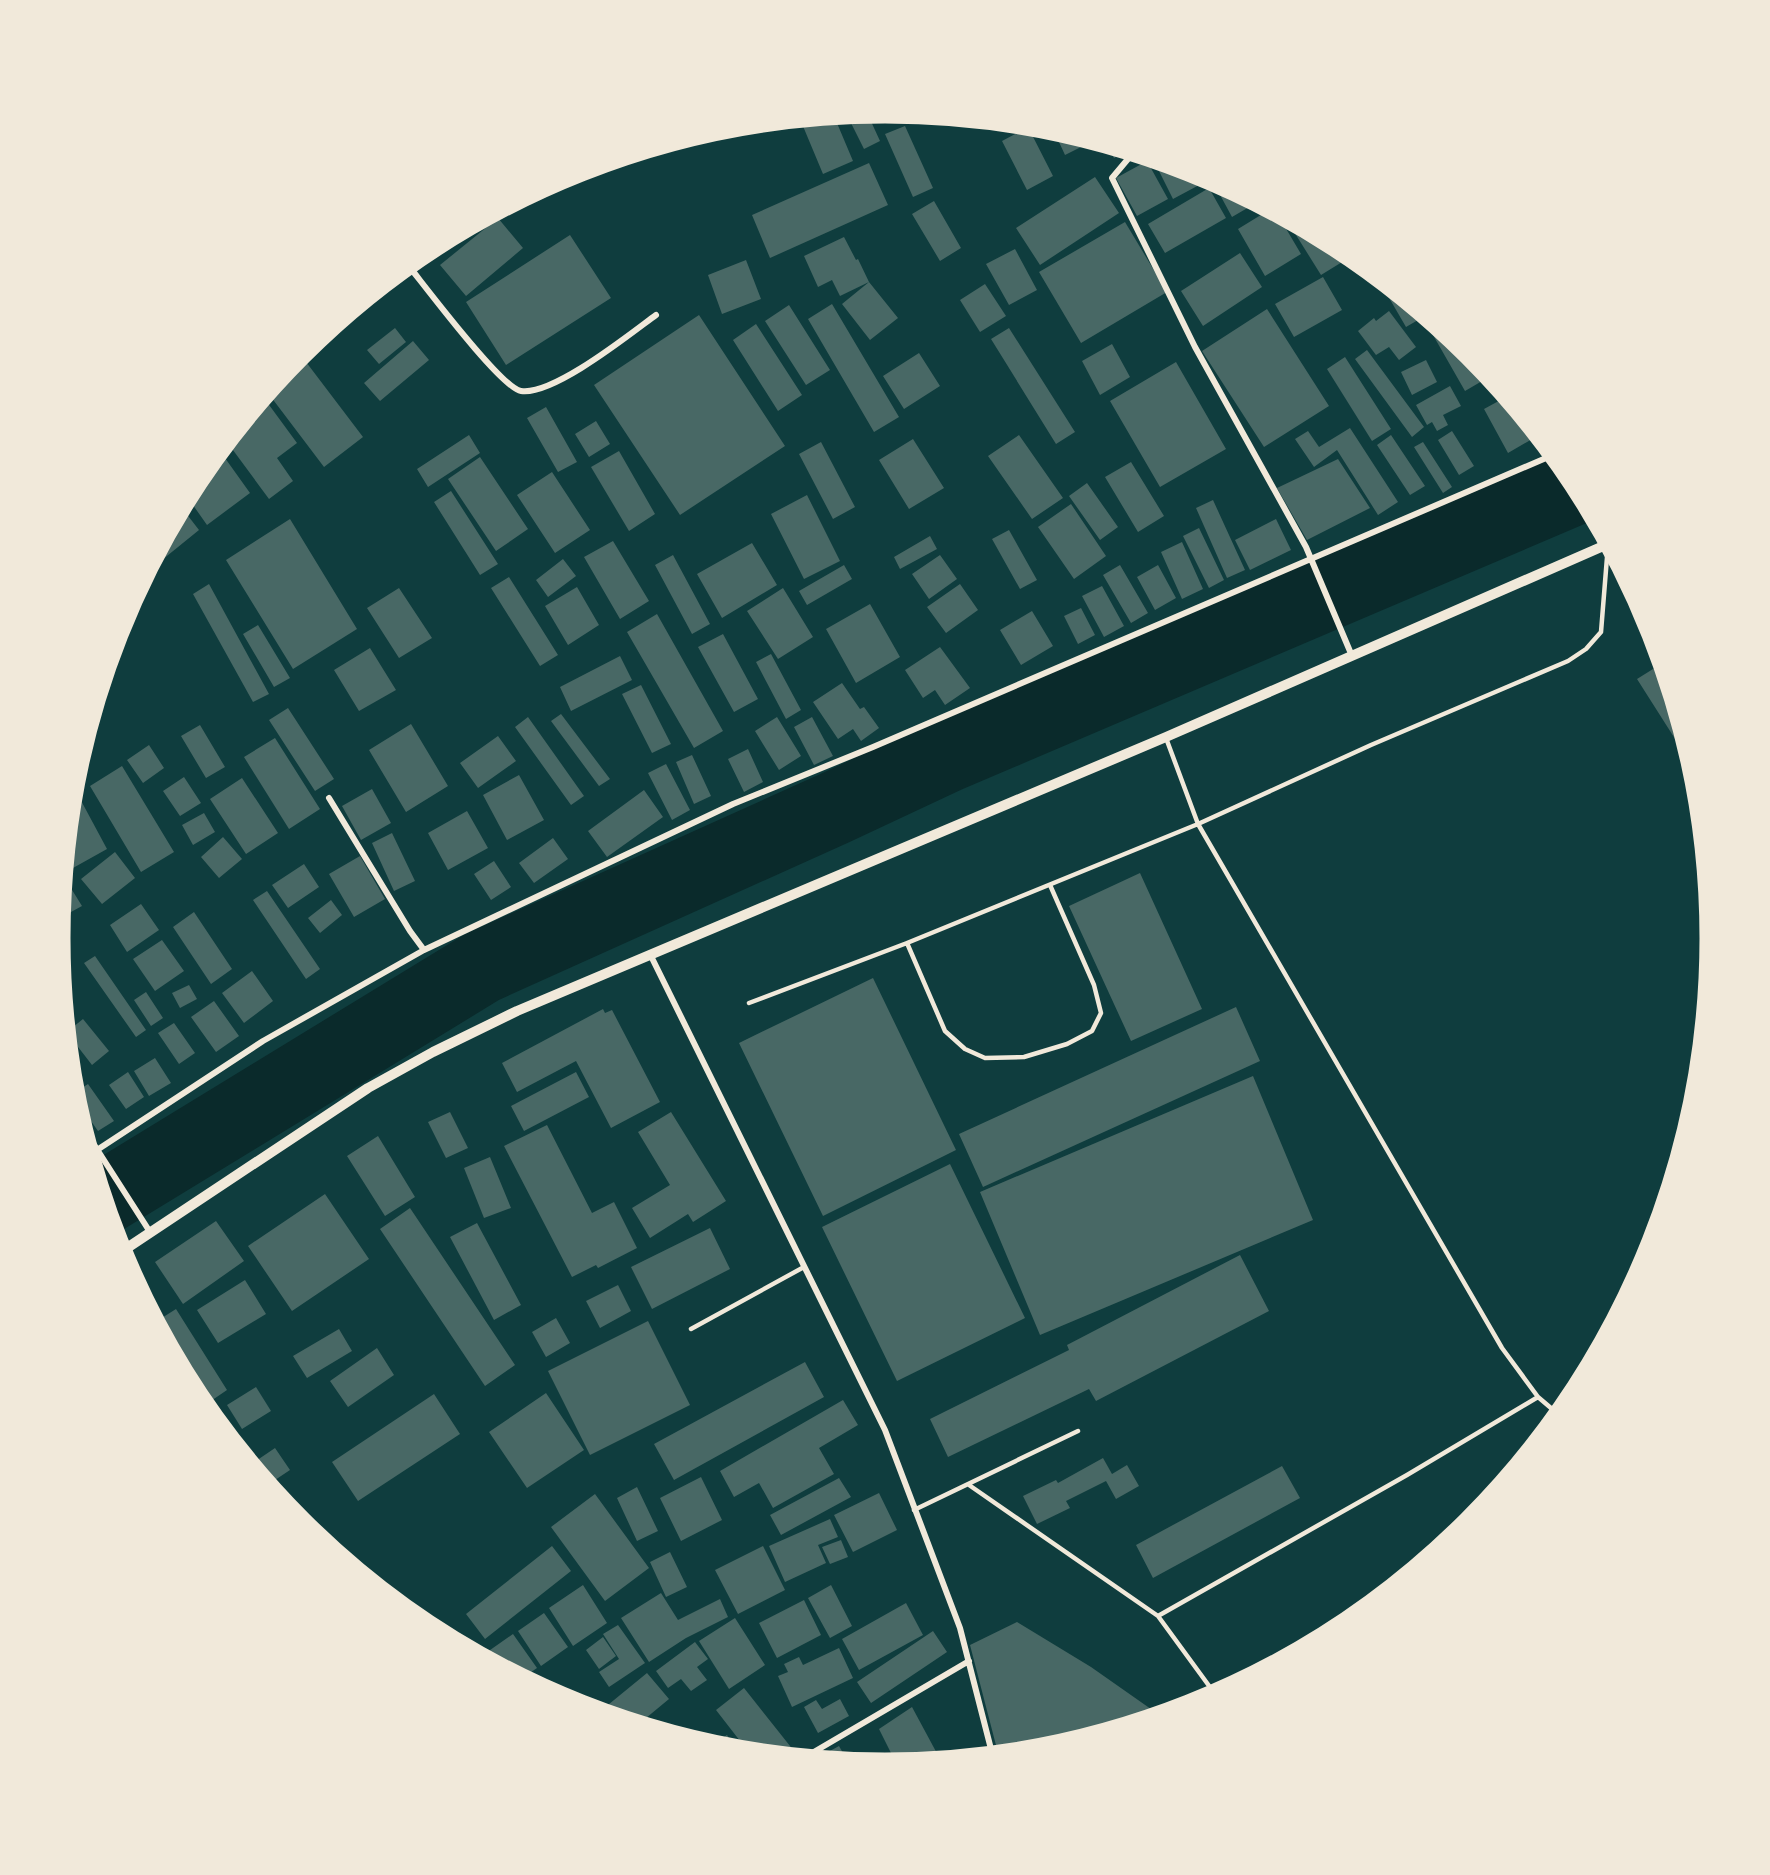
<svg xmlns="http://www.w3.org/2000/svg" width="1770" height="1875" font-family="Quicksand,sans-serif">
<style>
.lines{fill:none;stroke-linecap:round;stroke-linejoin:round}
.river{stroke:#0a2a2b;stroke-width:74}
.building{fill:#486865}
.service{stroke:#f1e9da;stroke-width:4.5}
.minor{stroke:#f1e9da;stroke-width:6}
.tertiary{stroke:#f1e9da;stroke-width:10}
.rim{fill:none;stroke:#f1e9da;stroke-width:3}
</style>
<rect width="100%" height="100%" fill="#0f3d3e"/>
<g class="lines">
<!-- river -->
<path class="river" d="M104 1198 482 967 835 808 946 756 1577 487"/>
</g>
<!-- building -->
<path class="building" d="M880 112 869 117 880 141 864 149 847 115Z
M834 116 853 161 823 174 800 119Z
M905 126 933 188 913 197 885 134Z
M1028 127 1053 176 1027 190 1002 141Z
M1053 129 1093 141 1065 155Z
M1107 145 1126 151H1127L1114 158Z
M1153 159 1194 172 1201 184 1173 199Z
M1147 161 1168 199 1137 216 1116 178Z
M869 163 888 205 770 258 752 215Z
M1095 177 1119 213 1040 265 1016 228Z
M1212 180 1228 188 1256 203 1232 217Z
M1209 188 1226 218 1165 253 1148 224Z
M934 201 961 248 940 261 912 214Z
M1269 210 1278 215 1301 254 1265 276 1238 229Z
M498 218 523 248 466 296 440 265Z
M1125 222 1167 292 1081 343 1039 272Z
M1295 224 1340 248 1347 259 1321 275 1291 227Z
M570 235 611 298 506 365 466 302Z
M844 237 856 260 858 259 869 282 840 296 832 280 818 287 804 256Z
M435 245 416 264 413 261 426 250Z
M1015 249 1037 290 1009 305 986 264Z
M1240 253 1262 287 1203 326 1181 291Z
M1354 259 1377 277 1368 282Z
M746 260 761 299 722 314 708 275Z
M1323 277 1342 310 1294 337 1275 304Z
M869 282 898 318 870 340 842 304Z
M985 284 1006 316 980 332 960 300Z
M380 288 381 290 311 349 309 347Z
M1394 292 1424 316H1425L1406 327 1388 296Z
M832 304 899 417 874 432 808 319Z
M789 305 830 370 806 385 765 321Z
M1267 309 1329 406 1264 447 1202 351Z
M1389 311 1416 347 1399 360 1389 347 1376 355 1358 331 1374 318 1376 321Z
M699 315 785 446 680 515 594 385Z
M756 324 802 395 778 411 733 340Z
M1434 324 1470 353 1489 377 1465 391 1429 328Z
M395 328 406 342 379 364 367 350Z
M1009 328 1075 432 1056 444 991 339Z
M413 341 429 360 380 401 364 383Z
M1112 344 1130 377 1100 395 1082 361Z
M1367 350 1424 427 1412 437 1355 359Z
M919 353 940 386 904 409 883 376Z
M300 354 363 437 324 467 268 393Z
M1345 357 1391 429 1372 441 1327 369Z
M1426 360 1437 382 1412 395 1401 372Z
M1176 362 1226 449 1160 487 1110 401Z
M1450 386 1461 406 1443 415 1448 425 1437 431 1432 422 1427 425 1416 405Z
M1506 397 1525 421 1534 438 1508 453 1484 409Z
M264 398 297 443 277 458 293 481 269 499 227 442Z
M546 407 577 462 558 472 527 418Z
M596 421 610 444 589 457 575 434Z
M1350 428 1398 502 1378 515 1337 450 1314 467 1295 439 1308 431 1319 447Z
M1452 431 1474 466 1459 475 1438 440Z
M469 435 480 453 428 487 417 469Z
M1019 435 1063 498 1032 519 988 456Z
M1391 435 1425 486 1410 495 1377 445Z
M913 439 944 488 909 509 879 460Z
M821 442 855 507 833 519 799 454Z
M1423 442 1452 487 1443 493 1414 447Z
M220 451 250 493 207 525 188 498 198 478Z
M619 451 655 514 629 531 591 467Z
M480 457 528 529 496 551 448 479Z
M1338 459 1370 508 1307 540 1277 488Z
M1131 462 1164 516 1138 532 1105 477Z
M552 472 590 530 555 553 517 495Z
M1087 483 1118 527 1100 540 1069 496Z
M451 491 498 564 480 575 434 502Z
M807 495 840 561 804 579 771 514Z
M1213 500 1245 570 1227 578 1196 508Z
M1071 504 1106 556 1074 579 1038 527Z
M182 508 199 530 162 560 157 554Z
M290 519 357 629 293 669 226 560Z
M1276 519 1291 550 1250 570 1235 540Z
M1199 528 1224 580 1209 588 1183 536Z
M1009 530 1037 580 1020 589 992 539Z
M930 536 937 549 900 569 894 557Z
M613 541 649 601 620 619 584 557Z
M1182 542 1203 589 1182 599 1161 552Z
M752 543 777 585 722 618 697 574Z
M673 555 710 624 692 634 655 565Z
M940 555 957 579 929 599 912 574Z
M563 559 576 576 548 597 536 580Z
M844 565 852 579 807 605 799 591Z
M1120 565 1148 613 1131 623 1103 575Z
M1158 565 1176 598 1155 610 1137 577Z
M509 577 558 655 540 666 491 588Z
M209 584 269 694 253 702 193 594Z
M960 584 978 610 946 633 927 607Z
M1102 586 1124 626 1104 637 1082 596Z
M577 587 599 625 568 645 545 606Z
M399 588 432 638 399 658 367 608Z
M783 588 813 637 778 659 747 611Z
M870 604 900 657 856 683 826 629Z
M1081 608 1095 635 1078 644 1064 616Z
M1032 611 1053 646 1021 665 1000 630Z
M657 614 723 731 694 748 627 632Z
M258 625 290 678 274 687 243 634Z
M723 634 758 699 734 712 698 647Z
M940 647 970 688 945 705 935 690 923 698 905 670Z
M370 648 396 690 359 711 334 670Z
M771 654 801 710 786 719 756 662Z
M620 656 632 680 571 711 560 687Z
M1661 664 1692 763 1691 764 1637 679Z
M842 683 860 709 864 707 879 728 861 741 853 729 838 739 813 702Z
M641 685 671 744 652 753 622 694Z
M288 708 334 779 315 791 269 720Z
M561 714 610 779 599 786 551 721Z
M528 717 584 796 571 805 515 727Z
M777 717 801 756 779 770 755 731Z
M812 717 833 756 814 765 794 727Z
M411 724 448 786 406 812 369 750Z
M200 725 225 767 206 778 181 736Z
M498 736 516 761 478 788 460 763Z
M275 738 320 809 289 829 244 757Z
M149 745 164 768 143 783 127 760Z
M748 749 763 782 744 792 728 759Z
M692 755 711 796 694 804 676 762Z
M666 764 690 810 672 820 648 773Z
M122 766 174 852 141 872 90 786Z
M519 775 544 820 507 840 483 795Z
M184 777 201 803 180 816 163 791Z
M242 778 278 833 246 854 210 799Z
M372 789 391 823 361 840 342 806Z
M644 790 663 817 607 857 588 831Z
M78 795 107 849 73 868 67 856 72 798Z
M467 811 488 848 448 870 428 833Z
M204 813 215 832 193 845 182 825Z
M392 833 415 881 394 891 372 843Z
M223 837 242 859 219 878 201 857Z
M553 838 568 859 534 883 519 863Z
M115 852 135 878 102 904 81 879Z
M360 856 385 899 354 917 329 874Z
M494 861 511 887 491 900 474 874Z
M304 864 319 887 288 908 272 885Z
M1140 873 1202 1009 1131 1041 1069 906Z
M64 877 82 906 60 918 63 891Z
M267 891 320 969 306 979 253 900Z
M331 900 342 915 320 933 308 918Z
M141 904 159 930 127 952 110 925Z
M194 912 232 969 211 984 173 927Z
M162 940 184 971 155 991 133 959Z
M95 956 146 1030 136 1037 84 963Z
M252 971 273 1001 244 1023 222 993Z
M873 978 956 1150 823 1216 739 1043Z
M189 985 197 999 180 1008 172 993Z
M63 987 72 1004 65 1007Z
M146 992 163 1018 151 1026 134 1000Z
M214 1001 239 1036 216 1052 191 1017Z
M1236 1007 1260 1061 983 1187 959 1134Z
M603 1009 605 1013 612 1010 660 1102 611 1128 576 1061 517 1092 502 1063Z
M83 1019 109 1051 92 1065 68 1034V1031Z
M174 1023 195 1053 179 1064 158 1033Z
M155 1058 171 1083 149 1096 134 1071Z
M128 1072 144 1097 126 1109 109 1085Z
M576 1072 589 1097 524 1131 511 1106Z
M1253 1076 1313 1220 1040 1335 980 1192Z
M88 1084 114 1121 98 1131 74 1097V1093Z
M450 1112 468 1148 446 1158 428 1122Z
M671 1112 726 1201 693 1222 688 1214 650 1238 632 1208 670 1185 638 1132Z
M547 1125 592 1213 614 1202 637 1248 598 1268 596 1265 572 1277 504 1146Z
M378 1136 415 1197 385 1216 347 1156Z
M490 1157 511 1208 484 1218 464 1168Z
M950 1164 1025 1318 897 1381 822 1227Z
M325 1194 369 1259 292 1311 248 1246Z
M410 1208 515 1365 485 1386 380 1229Z
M216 1221 244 1261 183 1304 155 1262Z
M477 1223 521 1305 494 1320 450 1237Z
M710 1228 730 1269 652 1309 631 1267Z
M1240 1255 1269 1311 1096 1401 1089 1389 948 1457 930 1419 1069 1350 1067 1345Z
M245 1280 266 1314 218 1343 197 1310Z
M618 1285 631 1311 600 1328 586 1301Z
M176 1309 227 1390 205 1405 198 1396 157 1321Z
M1615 1317 1606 1333 1601 1326Z
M556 1318 570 1343 546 1357 532 1332Z
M648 1321 690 1405 590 1455 548 1371Z
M339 1329 352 1351 307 1378 293 1356Z
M377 1348 394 1375 348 1407 330 1381Z
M805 1362 824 1397 674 1480 654 1444Z
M256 1387 271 1411 242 1429 227 1405Z
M546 1393 584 1450 527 1488 489 1432Z
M434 1394 460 1434 358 1501 332 1462Z
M843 1400 858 1425 819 1448 834 1474 773 1508 759 1483 734 1497 720 1471Z
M275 1448 290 1470 269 1484 253 1463Z
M1103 1458 1112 1474 1127 1465 1139 1486 1116 1499 1106 1481 1066 1501 1070 1508 1037 1524 1023 1496 1056 1480 1058 1483Z
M1282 1466 1300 1498 1153 1578 1136 1545Z
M701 1477 722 1520 681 1541 660 1498Z
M839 1478 851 1497 781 1535 770 1515Z
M637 1487 658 1531 637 1541 617 1498Z
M879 1493 897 1530 853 1552 834 1515Z
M595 1494 649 1568 605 1601 551 1527Z
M830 1519 838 1537 818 1545 826 1563 785 1582 769 1546Z
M841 1540 848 1557 830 1564 822 1547Z
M552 1546 571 1571 485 1639 466 1614Z
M763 1546 785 1590 738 1614 715 1570Z
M670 1552 687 1587 666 1597 650 1562Z
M583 1585 607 1623 573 1646 549 1608Z
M831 1585 852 1626 830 1638 808 1598Z
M661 1593 678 1620 720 1599 728 1617 686 1638 649 1662 621 1618Z
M804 1600 821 1635 777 1658 759 1623Z
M906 1603 923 1635 859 1670 842 1639Z
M544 1613 568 1647 541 1666 518 1631Z
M735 1618 765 1665 729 1689 699 1641Z
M1017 1622 1091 1667 1158 1714 1046 1748 998 1753 970 1645Z
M618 1625 645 1663 609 1687 599 1672 619 1659 603 1634Z
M933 1631 947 1652 871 1703 857 1682Z
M513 1634 537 1668 524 1677 483 1655Z
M603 1637 616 1656 599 1669 586 1650Z
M695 1642 708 1659 697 1667 707 1680 691 1691 681 1679 668 1688 656 1671Z
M839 1648 853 1678 792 1707 778 1676 788 1672 784 1664 799 1657 803 1665Z
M647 1673 669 1699 640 1723 606 1712 603 1709Z
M744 1688 794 1751 790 1755 747 1750 716 1710Z
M840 1699 849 1716 818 1733 804 1707 816 1700 822 1709Z
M912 1707 940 1759 896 1763 879 1729Z
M694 1730 700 1741 683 1736Z
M727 1735 736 1749 712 1745Z
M839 1746 847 1760 819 1757Z"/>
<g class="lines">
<!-- service -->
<path class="service" d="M907 943 945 1031 965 1049 985 1058 1024 1057 1067 1044 1092 1031 1101 1013 1094 985 1050 885
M749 1003 907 943 1198 824 1371 745 1568 661 1586 649 1601 632 1608 545
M691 1329 804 1267
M1538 1397 1558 1414
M969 1485 1158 1616 1215 1694
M914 1510 1078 1431
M1158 1616 1407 1475 1538 1397 1502 1348 1198 824 1166 738"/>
<!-- minor -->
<path class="minor" d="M1133 153 1112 178 1195 347 1306 547 1352 656
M408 265C425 286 501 388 521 391 553 396 630 334 656 315
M329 798 410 931 424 950
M650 954 885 1430 960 1628 992 1753
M84 1129 150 1232
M97 1150 263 1041 424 950 733 804 873 747 1553 455
M807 1756 969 1661"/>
<!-- tertiary -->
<path class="tertiary" d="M121 1252 368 1088 433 1052 517 1011 1166 737 1608 544"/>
</g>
<!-- crop -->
<path d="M0 0H1770V1875H0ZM69 938a816 816 0 1 1 1632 0a816 816 0 1 1-1632 0Z" fill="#f1e9da" fill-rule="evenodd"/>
<path class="rim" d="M69 938a816 816 0 1 1 1632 0a816 816 0 1 1-1632 0Z"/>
</svg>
